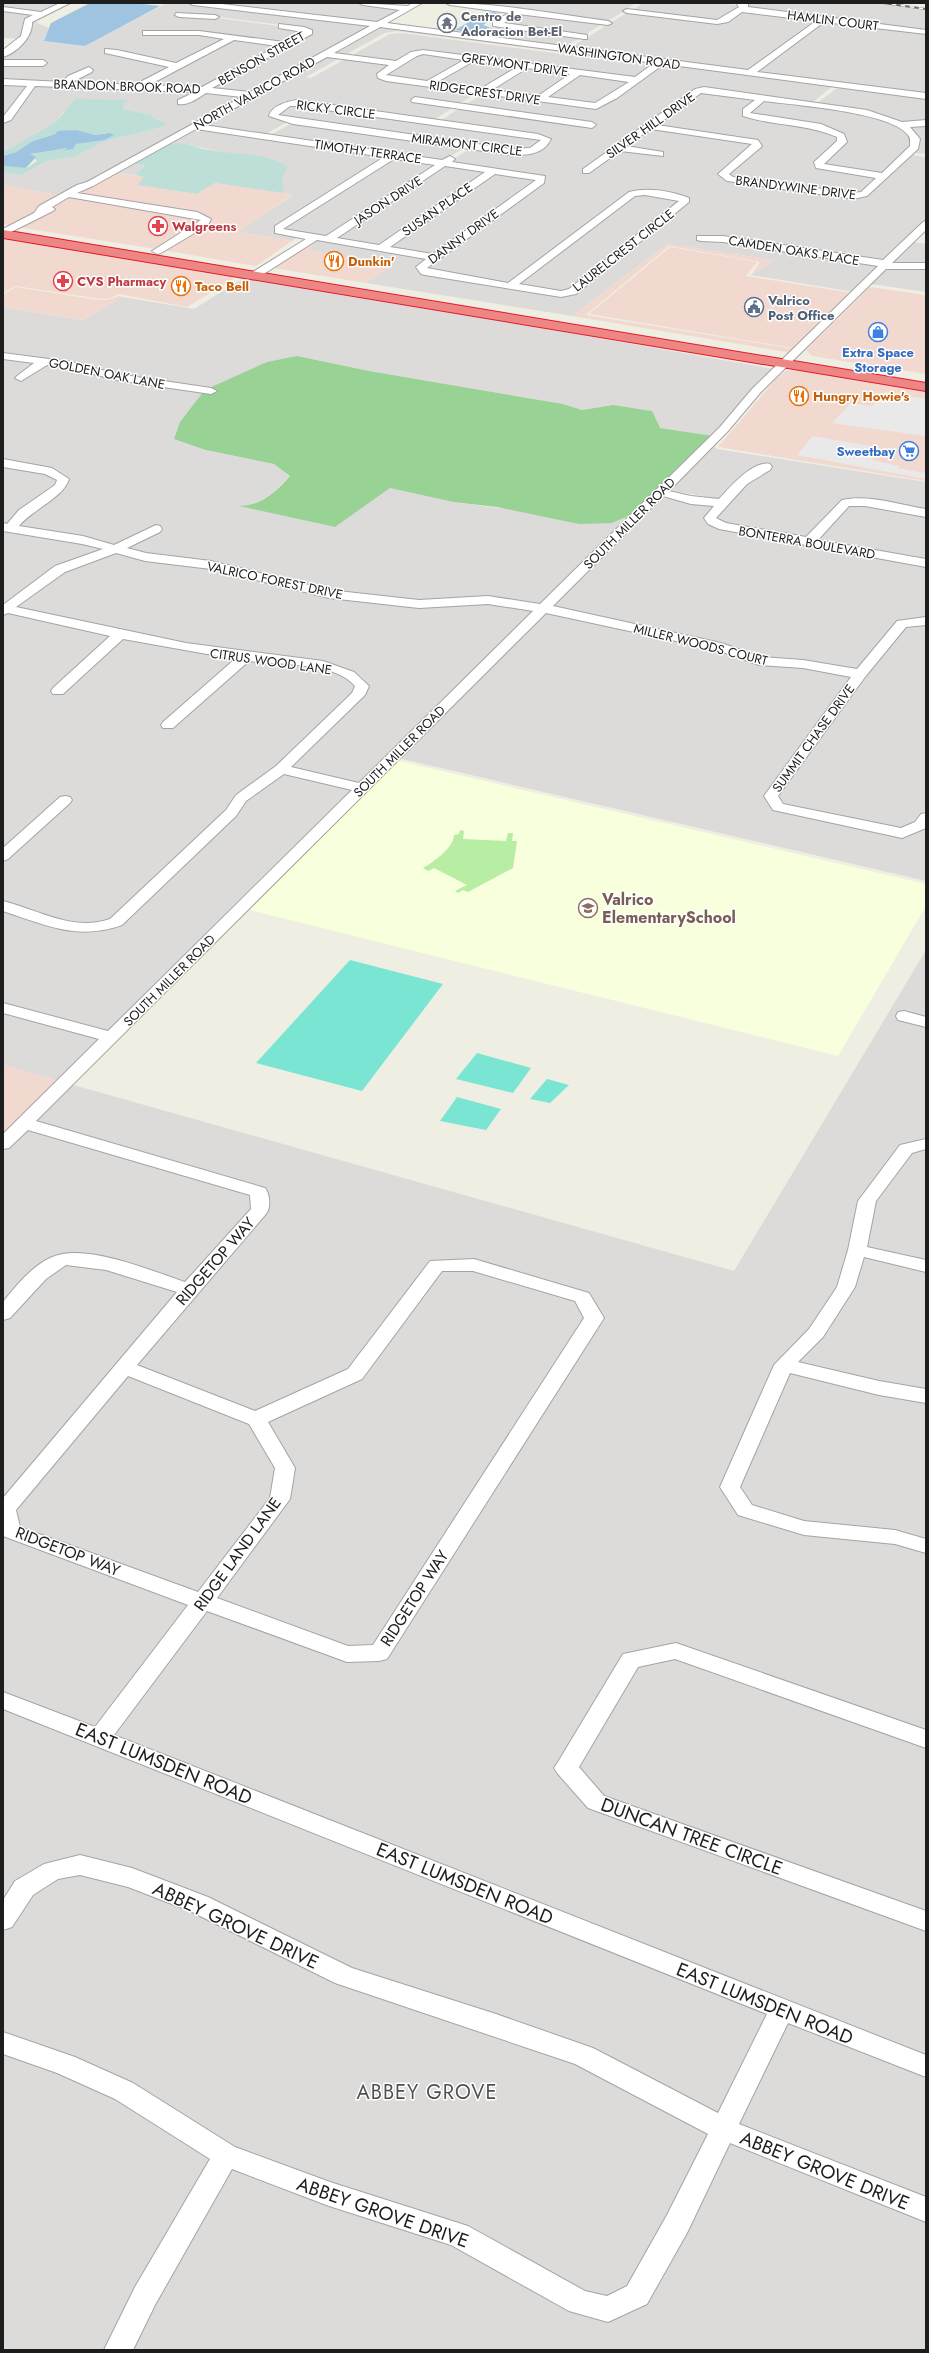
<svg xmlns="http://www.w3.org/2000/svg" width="929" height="2353" font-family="Jost,sans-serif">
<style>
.residential{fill:#dcdbda}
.commercial{fill:#f2d9d0}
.education{fill:#f7ffdc}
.grass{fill:#b8eea4}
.forest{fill:#98d294}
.wetland{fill:#bedfd7}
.pitch{fill:#7ae5d3}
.parking{fill:#e9e9e9}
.water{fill:#9fc4e1}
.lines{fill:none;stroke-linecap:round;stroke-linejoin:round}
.minor-casing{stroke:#a4a4a4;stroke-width:2}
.highway-casing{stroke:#e71630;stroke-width:2}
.minor{fill:#fff;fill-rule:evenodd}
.highway{fill:#ed8783;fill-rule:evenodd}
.rail-casing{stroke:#6b6b6b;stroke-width:2}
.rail{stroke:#fff;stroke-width:1.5;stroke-dasharray:4.5;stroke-linecap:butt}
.labels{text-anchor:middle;stroke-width:3;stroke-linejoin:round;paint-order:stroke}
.far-worship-label{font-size:13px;font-weight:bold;fill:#5b616d;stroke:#fff;text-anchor:start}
.far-street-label{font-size:13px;fill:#1d1d1d;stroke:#fff}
.far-health-label{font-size:13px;font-weight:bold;fill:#be3a42;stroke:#fff;text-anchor:start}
.far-food-label{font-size:13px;font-weight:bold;fill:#c56008;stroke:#fff;text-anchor:start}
.far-service-label{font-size:13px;font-weight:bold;fill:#4e5e75;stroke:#fff;text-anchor:start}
.far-shop-label{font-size:13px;font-weight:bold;fill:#366cbe;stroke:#fff}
.education-label{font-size:16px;font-weight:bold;fill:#785e54;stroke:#fff;text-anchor:start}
.street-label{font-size:16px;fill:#1d1d1d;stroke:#fff}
.near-street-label{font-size:19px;fill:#1d1d1d;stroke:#fff}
.near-neighbourhood-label{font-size:20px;letter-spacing:1px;fill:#505050;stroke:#fff}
</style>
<rect width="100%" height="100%" fill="#efeee2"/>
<!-- residential -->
<path class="residential" d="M3 3H62L41 13 3 8Z
M68 3H72L33 21 49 28 44 41 85 46 167 3H185L373 26 249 93 210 89 312 32 306 28 203 15H176L201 16 302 29 306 32 285 44 200 33H143L197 34 228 39 176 65 108 50 105 51 126 55 149 63 173 67 141 86 3 81V64L46 63 3 62V57L26 39 32 28 31 21Z
M201 3H355L404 9 378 24Z
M473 3H636L607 22 470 4Z
M643 3H720L742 6 716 21 631 11Z
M740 3H889L926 9V31L744 9V4Z
M3 10 37 14 20 39 3 38Z
M742 10 819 20 748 72 570 48 628 12 717 22Z
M518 12 604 23 583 36 500 24Z
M824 20 926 33V95L754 72Z
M497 26 502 28 580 38 564 47 483 37Z
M378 27 479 40 658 62 655 64 397 31 385 33 345 55 330 53Z
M402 33 653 66 634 79 431 51 396 62 350 56 390 34Z
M233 39 282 46 203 88 148 86V84Z
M419 53 469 58 427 83 384 76Z
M327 55 342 57 306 77 311 78 347 58 393 64 378 74 478 92 432 121 286 104 270 114 274 119 289 121 264 135 199 125Z
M474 59 522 65 481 90 433 83Z
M664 63 834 85 812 103 702 89 647 125 582 171 588 172 620 149 661 155 664 153 623 147 650 127 754 144 720 174 727 180 852 197 867 194 912 155 926 157V220L885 262 711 237 697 238 698 240 710 239 882 264 854 292 751 275 774 260 667 244 572 316 366 283 392 266 308 250 309 244 316 240 429 258 417 267 418 270 512 288 575 293 689 199 686 197 637 191 509 284 425 269 546 178 449 162 471 148 523 153 549 139 438 122 460 108 594 127 596 125 464 106 484 93 596 107Z
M527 66 575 73 537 98 487 91Z
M581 74 631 80 595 105 543 99Z
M3 83 29 84 3 118Z
M36 84 201 90 177 102 181 103 207 91 246 95 64 196 3 185V173L21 175 49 160 105 141 163 127 160 120 152 117V115L123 109V105L129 100 63 112 57 121 3 152V122Z
M840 86 926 97V122L903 124 817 103Z
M701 92 760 98 743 111V114L747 116 820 128 838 136 839 142 815 162 880 177 861 193 853 195 732 178 727 174 760 147 761 144 758 141 653 125Z
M766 99 865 113 898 126 912 139V146L882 174 823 165 845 142 844 135 823 126 749 113Z
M291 105 542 139 530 150 523 151 277 116Z
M294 122 465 147 443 161 270 135Z
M926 124V154L914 153 918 147 906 126Z
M195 127 389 155 275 228 274 233 298 237 292 241 237 232 293 195 284 193 281 183 282 176 227 153 179 143 134 163 145 166 135 175 115 172Z
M395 156 440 163 325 238 285 232 282 228Z
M446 164 490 170 379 247 332 239Z
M496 171 538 179 433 255 385 248Z
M639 193 683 200 569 291 561 292 515 285 634 195Z
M913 242 926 244V264L890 265Z
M926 267V292L871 284 887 268Z
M245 276 774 369 713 436 659 428 651 411 613 405 582 410 563 404 369 371 297 356 207 389 119 376 3 354V307L83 320 123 297 194 309 237 282 240 281Z
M3 357 39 362 16 379 23 380 47 363 203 392 180 422 206 450 274 464 290 476 270 495 252 506H242L335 527 390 488 452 502 612 523 631 515 540 605 488 597 419 601 331 592 214 563 166 559 122 548 162 529 157 526 115 546 16 527 27 514 65 487 68 479 62 474 51 470 3 461Z
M716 442 718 443 714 447 717 449 926 482V618L900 622 857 671 761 658 548 607 648 507 658 503 663 498 702 504 708 497 669 490Z
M3 465 45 473 59 480 57 486 8 525H3Z
M3 529 80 542 107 549 92 555 3 607Z
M115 551 209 567 384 603 487 602 535 610 359 784 288 768 367 685 363 678 353 672 246 655 13 608 64 570Z
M544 611 854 675 766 794 773 808 900 836 926 825V881L398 758Z
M7 612 113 636 52 692 60 694 121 638 237 659 161 727 169 729 246 661 301 665 333 672 345 675 357 686 353 694 112 920 82 926 3 902V861L72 798 63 796 3 851V615Z
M926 623V808L916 823 901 830 782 805 777 796 865 675 906 626Z
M282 773 353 789 107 1032 3 1003V910L76 932 94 933 107 930 121 923 246 799Z
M926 950V1018L900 1011 896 1017 926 1026V1139L861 1199 839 1285 810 1331 779 1359 723 1485 738 1513 893 1543 926 1552V1731L680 1645 630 1653 558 1765 589 1807 926 1930V2057L112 1733 206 1610 378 1659 600 1320 589 1295 475 1261H438L431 1264 350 1371 257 1413 134 1364 266 1191 33 1121 70 1084 734 1271Z
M3 1012 100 1039 58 1081 3 1065Z
M26 1128 252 1195 254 1209 187 1284 66 1254 3 1305V1151Z
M926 1148V1261L864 1247 873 1202 911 1153Z
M862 1256 926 1271V1391L881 1383 795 1362Z
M65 1264 93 1266 180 1292 3 1501V1322L45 1275Z
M441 1270H472L577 1300 586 1319 374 1646 350 1648 215 1599 287 1502 266 1421 358 1378Z
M788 1371 926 1401V1539L806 1522 750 1506 739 1487Z
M126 1374 250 1424 277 1469 273 1498 201 1594 18 1528 13 1509Z
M3 1534 6 1538 193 1605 98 1728 3 1692Z
M675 1657 926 1746V1913L601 1796 576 1767 637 1665Z
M3 1708 770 2014 719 2117 349 1968 84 1858 3 1906Z
M78 1873 128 1885 580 2064 711 2133 630 2287 607 2298 583 2292 334 2185 232 2146 3 2033V1934L31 1893 54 1878Z
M787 2021 926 2076V2200L736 2124Z
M3 2053 60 2073 117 2099 214 2159 107 2350H3Z
M728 2141 926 2221V2350H129L230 2167 453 2244 605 2319Z"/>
<!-- commercial -->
<path class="commercial" d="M115 172 144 177 138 185 197 194 215 183 293 194 238 232 292 241 256 266 162 250 210 219 199 214 75 194Z
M3 185 64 196 11 226 3 224Z
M70 197 203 219 156 249 17 227Z
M3 238 230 275 233 277V279L187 307 119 294 108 299 94 298 16 286 3 293Z
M309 244 314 245 309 250 392 266 366 283 273 268Z
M667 244 774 260 751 275 760 262 669 246 586 315 795 349 792 353 572 316Z
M670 247 757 262 746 276 852 293 793 348 589 314Z
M16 287 92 299 108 300 119 296 145 301 123 297 83 320 3 307V295Z
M870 287 926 295V374L812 356 806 350Z
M800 370 926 390V481L718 447 776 379 786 371Z
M3 1065 58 1081 3 1137Z"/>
<!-- education -->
<path class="education" d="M395 760 926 884V906L838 1056 249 910Z"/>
<!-- grass -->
<path class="grass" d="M460 830 464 831 463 839 506 841 508 833H513L512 841H517L513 868 468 892 463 890 458 893 455 891 467 885 434 868 428 871 423 868C434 862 454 847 454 835L459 834Z"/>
<!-- forest -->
<path class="forest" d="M297 356 369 371 563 404 582 410 613 405 652 411 660 428 713 436 631 515 612 523 579 524 497 507 453 502 390 488 335 527 239 506C261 506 276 492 290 476L274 464 206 450 174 439 180 422 203 392 213 393 217 390 207 389 267 362Z"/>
<!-- wetland -->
<path class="wetland" d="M75 99 129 100 123 105V109L153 115 152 117 166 123 163 127 105 141 73 157 49 160 21 175 3 173V166L27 168 37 161 30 154 68 148 64 151 73 149 76 144 110 137 106 133 95 135 77 130 57 133 33 141 16 152 3 156V152L57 121Z
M179 143C190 144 199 149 210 150 234 155 269 152 288 168 278 181 283 179 284 193L215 183 197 194 137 185 144 177 135 175 145 166 133 163 163 145Z"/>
<!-- pitch -->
<path class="pitch" d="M350 960 443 984 362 1091 256 1063Z
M477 1053 531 1068 513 1093 456 1079Z
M547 1079 569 1085 550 1103 530 1099Z
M457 1097 501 1109 486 1130 440 1121Z"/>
<!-- parking -->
<path class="parking" d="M885 392 926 399V436L832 423 851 403 872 406Z
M813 436 881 448 872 460 899 466 898 468 924 473 926 471V479L797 455Z"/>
<!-- water -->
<path class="water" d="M90 3H134L160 6 85 46 44 41 51 23Z
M493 12 501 14 483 25 494 29 487 35 455 30 479 16Z
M77 130 95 135 110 133 114 135 104 140 76 144 73 149 63 151 68 148 30 154 36 157 26 168 3 166V156L16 152 33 141 55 134 58 131Z"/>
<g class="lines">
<!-- minor casing -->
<g class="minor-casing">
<path id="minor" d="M60 3H70L32 22C33 37 17 53 3 57V50L21 36 25 19 33 15 3 11V7L41 12Z
M189 3H213L377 22 400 10 363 5 359 3 408 6 412 3H422L387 23 748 70 816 21 742 12 728 22 717 24 627 13 623 11 627 9 717 20 739 7 736 3 748 4V7L926 30V34L824 22 757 72 926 93V99L664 64 617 98 596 109 485 94 480 96 476 93 386 81 378 78 377 74 389 65 327 57 204 125 442 160 450 156 455 159 452 162 545 176 544 183 427 268 508 283 629 192C648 187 671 191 689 198V202L576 294 561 297 425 275 421 274 416 267 426 259 317 240 259 277H251V273L306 239 275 233V226L384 157 196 129 93 186 77 193 197 212 211 219 208 225 161 253 157 254 152 251 201 220 69 197 52 207 55 209 53 211 3 236V229L34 213 39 206 77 185 87 182 242 97 206 93C198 98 188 106 178 104V100L195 92 35 86 11 120 3 123V117L27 86 3 85V79L63 82 68 76 89 67 93 70 92 72 72 82 141 85 142 81 169 67 105 53V49L117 50 176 63 224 39 199 35H143V31H199L284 42 303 32 279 28V24L304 27 312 30V34L212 88 250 92 370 26 193 5ZM380 27 654 63 635 77 423 50 411 52 396 61 334 53ZM234 40 277 46 202 87 149 85ZM423 54 464 60 427 81 386 75 417 56ZM474 61 517 67 482 88 437 82ZM527 68 570 74 538 96 492 90ZM580 75 629 82 595 103 548 97ZM394 159 435 165 326 236 283 229ZM445 166 485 172 379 245 337 238ZM495 174 536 180 433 254 390 247ZM645 195 679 201 569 289 561 291 519 284 635 196Z
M446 3C500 3 554 14 608 21L612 23 608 25 518 14 504 23 587 35V39H584L493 26V22L509 13 450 5Z
M176 13 215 15 219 17 215 19 179 17 175 15Z
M3 60H43L47 63 43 66H3Z
M704 87 867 110 902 122 926 120V126L910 127 920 139 918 149 867 196 853 199 727 181 718 174 752 144 651 129 626 146 663 152V156L620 151 589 173H583V169L695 89ZM701 93 755 100 743 109V116C774 126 807 124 837 137V141L814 162 816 168 876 178 861 192 853 193 733 177 729 174 760 148 762 146 758 140 657 125ZM764 101C794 105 891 112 908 135 911 138 910 142 910 146L882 173 824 164 847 142 844 134 821 124 750 113Z
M415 97 592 122 596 125 592 128 412 102 411 100Z
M297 100 538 134 551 139C543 155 527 155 511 155L293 124 269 116C271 106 288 101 297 100ZM290 106H297L541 140 530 148 511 149 278 115Z
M926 221V230L892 263H926V269H886L760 393 728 431 669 491 691 496 719 499C730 487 753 460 770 464L772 467 770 470 747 484 716 518 726 523 806 537 842 500C868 494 900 505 926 509V517L865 506H849L818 540 926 559V567L719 529 708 524 704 518 714 506 691 504 663 496 553 606 721 643 761 657 803 660 857 669 897 621 926 617V625L906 627 865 677 778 796 783 804 901 828 915 822 921 814 926 813V828L902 838 773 810 764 796 851 677 803 668 759 665 717 650 546 613 36 1121 265 1188C270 1194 271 1208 266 1214L137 1365 255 1411 348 1369 430 1261 474 1259 589 1293 604 1318 387 1659 379 1661 347 1662 207 1611 114 1735 926 2055V2077L788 2023 739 2124 926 2197V2222L730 2143 687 2233 647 2304 608 2322 569 2311 451 2245 329 2206 232 2169 155 2305 133 2350H104L135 2287 210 2159 115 2099 57 2073 3 2054V2032L75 2057 133 2083 235 2147 330 2182 468 2226 585 2291 607 2296 627 2286 667 2215 708 2134 575 2064 335 1983 190 1911 128 1887 80 1875 58 1879 33 1895 12 1927 3 1930V1900L15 1881 44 1864 80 1855 132 1868 208 1897 352 1968 496 2014 593 2048 718 2113 767 2014 3 1709V1692L95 1727 188 1605 3 1536V1498L177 1292 106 1270 66 1265 46 1279 10 1318 3 1320V1302C16 1286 31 1267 50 1258 83 1241 151 1271 185 1282L251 1209 250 1195 28 1130 9 1148 3 1149V1134L99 1039 3 1013V1003L108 1031 352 790 284 774 246 801 236 816 122 925C78 941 45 925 3 911V901C39 910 73 932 110 919L226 810 236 795 276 766 352 693 355 686C335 662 279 665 249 661L173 728H163L161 725 163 722 235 659 123 639 63 694H53L51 691 53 688 110 636 8 613 3 615V605L55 566 103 549 82 544 3 531V523L7 524 19 510 55 485 57 480 45 474 3 467V459L52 468 69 479C64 497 32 510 19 526L83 536 114 545 156 525 160 526 162 529 160 532 127 548 146 553 211 561 329 590 419 600 488 596 540 604 720 427 752 389 878 266 723 242 701 241 697 240V236H723L883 260 923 222ZM116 553 145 561 211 569 329 598 419 608 488 604 533 611 359 783 291 767 365 695 369 686 354 672 323 661 186 643 16 607 65 572ZM442 1271H473L575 1301 584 1318 373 1645 348 1646 217 1598 290 1499 295 1468 268 1422 362 1379ZM128 1376 249 1424 275 1468 270 1498 198 1592 20 1527 16 1510Z
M3 353 72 362 117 374 211 388 217 391 211 394 116 380 71 368 47 365 21 381 15 378 17 376 34 363 3 359Z
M65 796 70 797 72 800 70 803 8 859 3 861V848L60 797Z
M904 1011 926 1017V1027L898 1020 896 1016 898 1012Z
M926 1139V1149L912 1153 876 1201 867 1247 926 1260V1272L864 1257 855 1287 823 1337 798 1362 879 1381 926 1389V1403L879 1395 790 1373 740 1487 752 1505 804 1521 895 1530 926 1539V1553L895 1544 804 1535 738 1515 720 1487 774 1365 809 1329 837 1287 848 1250 858 1201 900 1145Z
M676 1643 926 1730V1748L675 1659 638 1667 579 1767 604 1796 926 1911V1931L588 1808 558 1774 554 1768 558 1762 623 1654Z"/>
</g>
<!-- highway casing -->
<g class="highway-casing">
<path id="highway" d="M3 230 926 383V391L3 238Z"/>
</g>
<!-- minor -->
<use href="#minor" class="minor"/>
<!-- highway -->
<use href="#highway" class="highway"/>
<!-- rail casing -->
<g class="rail-casing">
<path id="rail" d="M883 3 926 9"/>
</g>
<!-- rail -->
<use href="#rail" class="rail"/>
</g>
<!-- icons -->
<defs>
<g id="temple-ring" transform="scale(1)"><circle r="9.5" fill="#fff" stroke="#6b7280" stroke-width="1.5"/><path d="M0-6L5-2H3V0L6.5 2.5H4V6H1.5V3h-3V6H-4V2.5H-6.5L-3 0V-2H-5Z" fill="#6b7280"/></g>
<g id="pharmacy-ring" transform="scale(1)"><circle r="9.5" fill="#fff" stroke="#e0444e" stroke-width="1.5"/><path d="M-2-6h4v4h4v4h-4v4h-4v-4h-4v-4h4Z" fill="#e0444e"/></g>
<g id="restaurant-ring" transform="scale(1)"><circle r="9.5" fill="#fff" stroke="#e8710a" stroke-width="1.5"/><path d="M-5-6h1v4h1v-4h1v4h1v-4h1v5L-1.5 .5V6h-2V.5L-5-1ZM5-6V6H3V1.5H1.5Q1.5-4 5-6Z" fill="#e8710a"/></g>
<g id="civic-ring" transform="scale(1)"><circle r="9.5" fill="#fff" stroke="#5c6f8a" stroke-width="1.5"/><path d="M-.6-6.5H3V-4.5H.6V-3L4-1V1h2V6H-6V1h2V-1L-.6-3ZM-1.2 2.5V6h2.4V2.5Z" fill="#5c6f8a"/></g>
<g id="shop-ring" transform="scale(1)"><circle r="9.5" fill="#fff" stroke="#3f7fe0" stroke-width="1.5"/><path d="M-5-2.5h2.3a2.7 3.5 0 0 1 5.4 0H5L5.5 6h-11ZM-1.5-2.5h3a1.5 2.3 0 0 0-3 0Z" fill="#3f7fe0"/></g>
<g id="supermarket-ring" transform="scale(1)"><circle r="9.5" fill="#fff" stroke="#3f7fe0" stroke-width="1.5"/><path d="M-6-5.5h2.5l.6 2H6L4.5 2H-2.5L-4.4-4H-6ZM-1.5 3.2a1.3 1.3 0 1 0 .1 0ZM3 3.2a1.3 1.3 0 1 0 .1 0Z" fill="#3f7fe0"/></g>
<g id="school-ring" transform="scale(1)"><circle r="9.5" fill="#fff" stroke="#8d6e63" stroke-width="1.5"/><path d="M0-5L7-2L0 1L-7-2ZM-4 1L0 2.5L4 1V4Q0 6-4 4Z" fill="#8d6e63"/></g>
</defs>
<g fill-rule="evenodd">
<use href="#temple-ring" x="447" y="23"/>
<use href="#pharmacy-ring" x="158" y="226"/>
<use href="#restaurant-ring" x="334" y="261"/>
<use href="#pharmacy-ring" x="63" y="281"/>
<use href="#restaurant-ring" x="181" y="286"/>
<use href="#civic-ring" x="754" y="307"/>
<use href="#shop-ring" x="878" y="332"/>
<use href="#restaurant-ring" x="799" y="396"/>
<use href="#supermarket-ring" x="909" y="451"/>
<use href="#school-ring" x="588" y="908"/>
</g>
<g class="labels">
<!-- far-worship labels -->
<g class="far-worship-label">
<text x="461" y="21">Centro de<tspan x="461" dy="15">Adoracion Bet-El</tspan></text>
</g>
<!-- far-street labels -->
<g class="far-street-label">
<text transform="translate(833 20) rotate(7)" y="5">HAMLIN COURT</text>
<text transform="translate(619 56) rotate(8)" y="5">WASHINGTON ROAD</text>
<text transform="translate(261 58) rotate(-29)" y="5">BENSON STREET</text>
<text transform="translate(515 64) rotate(8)" y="5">GREYMONT DRIVE</text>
<text transform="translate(127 86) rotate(2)" y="5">BRANDON BROOK ROAD</text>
<text transform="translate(485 92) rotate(8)" y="5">RIDGECREST DRIVE</text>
<text transform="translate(254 93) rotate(-29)" y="5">NORTH VALRICO ROAD</text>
<text transform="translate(336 109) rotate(7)" y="5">RICKY CIRCLE</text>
<text transform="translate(650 125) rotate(-35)" y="5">SILVER HILL DRIVE</text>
<text transform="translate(467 144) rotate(7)" y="5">MIRAMONT CIRCLE</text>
<text transform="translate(368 151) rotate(8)" y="5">TIMOTHY TERRACE</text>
<text transform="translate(796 187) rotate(7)" y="5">BRANDYWINE DRIVE</text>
<text transform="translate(388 200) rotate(-33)" y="5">JASON DRIVE</text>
<text transform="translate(437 209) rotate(-35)" y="5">SUSAN PLACE</text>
<text transform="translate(463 236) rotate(-36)" y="5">DANNY DRIVE</text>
<text transform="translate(623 250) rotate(-38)" y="5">LAURELCREST CIRCLE</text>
<text transform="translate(794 250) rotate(9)" y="5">CAMDEN OAKS PLACE</text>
<text transform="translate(107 373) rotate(11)" y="5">GOLDEN OAK LANE</text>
<text transform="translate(629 523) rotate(-45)" y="5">SOUTH MILLER ROAD</text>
<text transform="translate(807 542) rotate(10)" y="5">BONTERRA BOULEVARD</text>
<text transform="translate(275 580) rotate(12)" y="5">VALRICO FOREST DRIVE</text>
<text transform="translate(701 644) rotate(14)" y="5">MILLER WOODS COURT</text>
<text transform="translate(271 661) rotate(8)" y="5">CITRUS WOOD LANE</text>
<text transform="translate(813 738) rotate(-54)" y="5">SUMMIT CHASE DRIVE</text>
<text transform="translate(399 751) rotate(-45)" y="5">SOUTH MILLER ROAD</text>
<text transform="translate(169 980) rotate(-45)" y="5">SOUTH MILLER ROAD</text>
</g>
<!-- far-health labels -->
<g class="far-health-label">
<text x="172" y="231">Walgreens</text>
<text x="77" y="286">CVS Pharmacy</text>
</g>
<!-- far-food labels -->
<g class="far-food-label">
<text x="348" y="266">Dunkin'</text>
<text x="195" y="291">Taco Bell</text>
<text x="813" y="401">Hungry Howie's</text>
</g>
<!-- far-service labels -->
<g class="far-service-label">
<text x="768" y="305">Valrico<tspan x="768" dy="15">Post Office</tspan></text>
</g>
<!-- far-shop labels -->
<g class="far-shop-label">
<text x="878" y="357">Extra Space<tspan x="878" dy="15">Storage</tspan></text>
<text x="895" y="456" text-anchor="end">Sweetbay</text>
</g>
<!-- education labels -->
<g class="education-label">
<text x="602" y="905">Valrico<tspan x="602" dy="18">ElementarySchool</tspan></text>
</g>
<!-- street labels -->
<g class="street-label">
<text transform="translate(215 1261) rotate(-49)" y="6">RIDGETOP WAY</text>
<text transform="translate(68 1551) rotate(21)" y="6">RIDGETOP WAY</text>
<text transform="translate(237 1554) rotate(-54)" y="6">RIDGE LAND LANE</text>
<text transform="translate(414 1598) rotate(-57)" y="6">RIDGETOP WAY</text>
</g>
<!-- near-street labels -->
<g class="near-street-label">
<text transform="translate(164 1763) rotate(22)" y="7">EAST LUMSDEN ROAD</text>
<text transform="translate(692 1836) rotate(20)" y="7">DUNCAN TREE CIRCLE</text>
<text transform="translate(465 1883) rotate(22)" y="7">EAST LUMSDEN ROAD</text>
<text transform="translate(236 1925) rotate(25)" y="7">ABBEY GROVE DRIVE</text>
<text transform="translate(765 2003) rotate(22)" y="7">EAST LUMSDEN ROAD</text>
<text transform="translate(825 2170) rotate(22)" y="7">ABBEY GROVE DRIVE</text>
<text transform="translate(383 2212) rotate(19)" y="7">ABBEY GROVE DRIVE</text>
</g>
<!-- near-neighbourhood labels -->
<g class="near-neighbourhood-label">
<text x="427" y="2099">ABBEY GROVE</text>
</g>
</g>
<!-- border -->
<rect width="929" height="2353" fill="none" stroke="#1d1d1d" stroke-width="8"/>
</svg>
